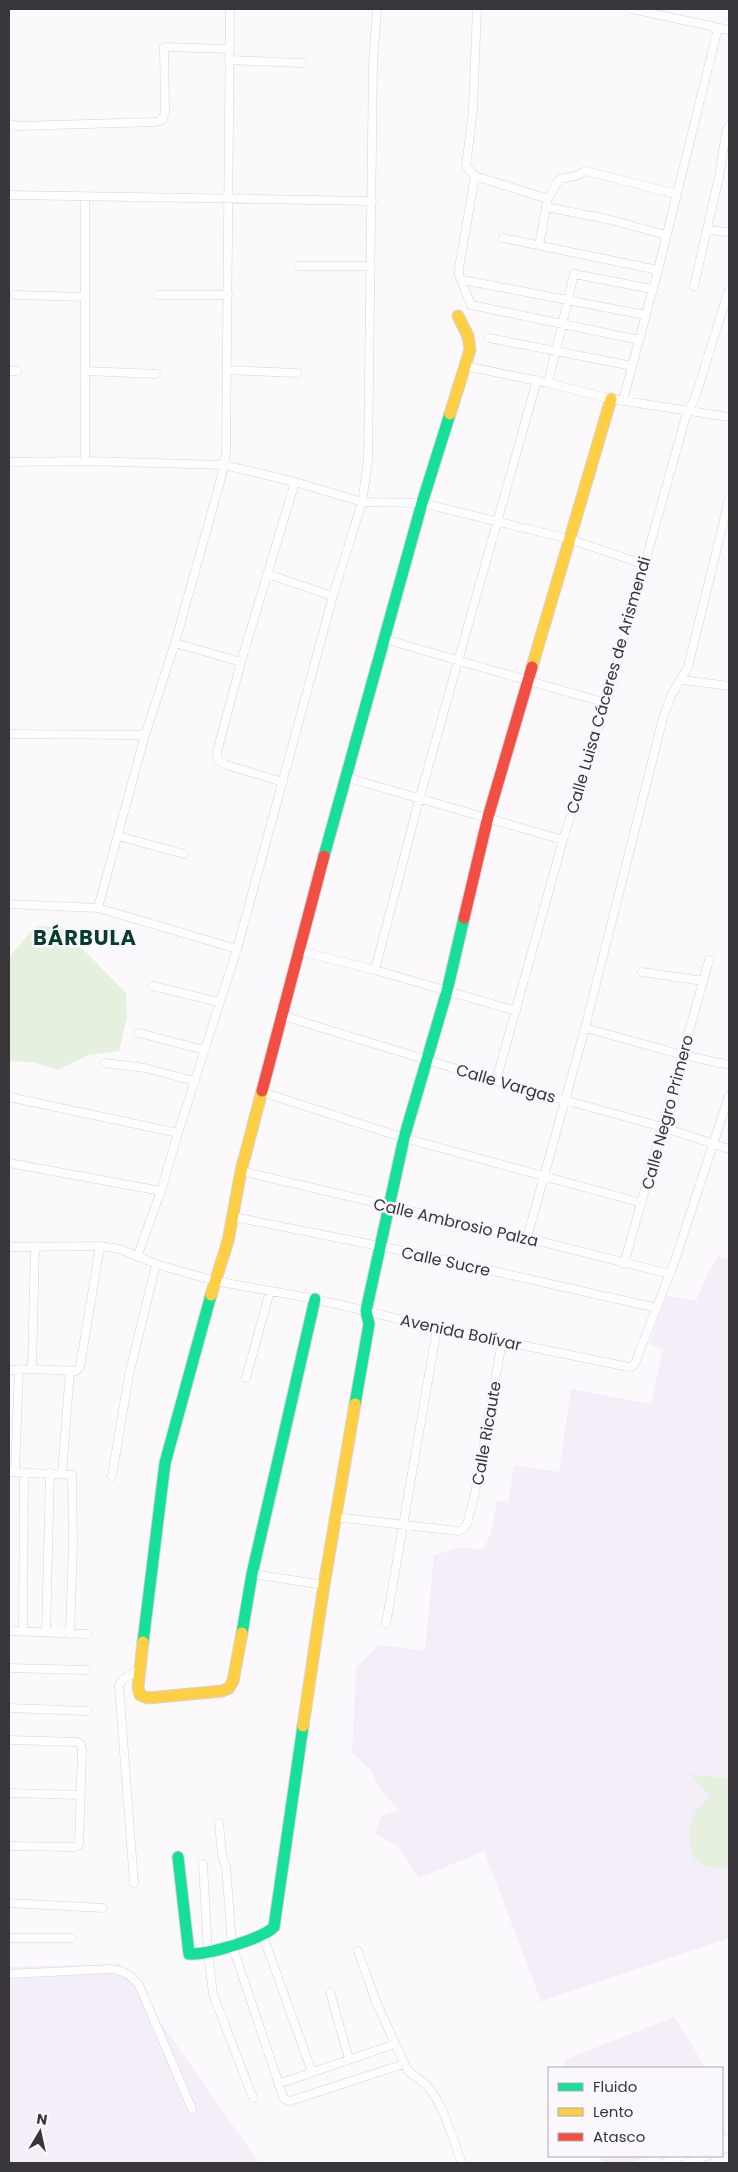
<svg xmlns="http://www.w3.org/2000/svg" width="738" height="2172" font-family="Poppins,sans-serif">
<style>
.built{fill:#f4eef9}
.green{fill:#e6f0de}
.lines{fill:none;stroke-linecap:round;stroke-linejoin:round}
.street-casing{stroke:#d6d4d8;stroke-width:9}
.fast-casing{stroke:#d6d4d8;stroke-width:13}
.slow-casing{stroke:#d6d4d8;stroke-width:13}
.jam-casing{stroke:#d6d4d8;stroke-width:13}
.street{stroke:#fefeff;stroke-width:8}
.fast{stroke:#16e098;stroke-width:11}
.slow{stroke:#ffcf43;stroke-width:11}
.jam{stroke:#f24e42;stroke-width:11}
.labels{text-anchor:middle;stroke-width:5;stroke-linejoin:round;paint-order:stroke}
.street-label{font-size:16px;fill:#38353b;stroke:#fbf8fd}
.district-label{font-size:21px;font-weight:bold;letter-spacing:1px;fill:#073d2f;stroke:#fbf8fd}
</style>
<rect width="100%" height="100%" fill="#fbf9fc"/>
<!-- built -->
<path class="built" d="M718 1256 729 1259V1938L541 2001 484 1851 419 1878 398 1846 375 1834 381 1816 399 1810 380 1789 370 1769 352 1753 356 1668 379 1645 425 1651 434 1556 456 1548 483 1549 491 1534 497 1500 508 1503 514 1465 559 1472 571 1389 651 1404 663 1349 649 1344 666 1295 696 1301 703 1283Z
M120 1964 259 2163H9V1967Z
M674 2017 706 2068H567L564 2060Z
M600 2156H649L629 2163H603Z"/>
<!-- green -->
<path class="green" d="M36 926 61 927 126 993 127 1017 119 1051 89 1055 57 1070 33 1062 9 1061V957Z
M690 1774 729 1779V1869C721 1868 705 1868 698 1862 687 1853 688 1830 693 1817 696 1808 704 1802 711 1796Z"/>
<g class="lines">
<!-- street casing -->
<g class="street-casing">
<path id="street" d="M477 9 473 110 466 166 475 176 548 199
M632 9 729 30
M229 60 301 63
M9 124 18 126 156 122 162 120 165 112 164 47 229 49
M475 176 459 268V275L471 305 639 340
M9 195 372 201
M546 207 607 219 666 235
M707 230 729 232
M503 238 658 270
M539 245 548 199 556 184 560 179 576 176 586 171 676 194
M299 266H371
M463 280 645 315
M694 286 719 177 726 132 729 126
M15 295 85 297
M158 295H228
M489 338 632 366
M465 366 548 383 611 399 729 417
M227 370 297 373
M9 371H17
M85 371 156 374
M548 383 574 274 652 289
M623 400 658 270 718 28
M85 461V197
M9 462 85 461 224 465 295 482 362 502 422 503 569 539 643 564
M267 574 333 596
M384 639 606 703
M175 643 241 662
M682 680 729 686
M9 734 145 735
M345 777 563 840
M283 782 226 765 218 760 217 752 241 662 295 482
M118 836 184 854
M9 904 98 908 237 949
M98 908 145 735 175 643 220 482 226 454 230 9
M299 951 375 970 516 1011
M375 970 419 800 537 380
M642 972 703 981
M152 986 220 1002
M283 1016 496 1081 662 1127 729 1149
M585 1028 683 1055 729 1065
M139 1033 204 1050
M105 1063 145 1068 194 1081
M496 1081 563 840 606 703 685 419 696 395 728 292
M262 1092 404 1138 642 1203
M9 1097 178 1133
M9 1163 161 1191
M241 1171 527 1238 670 1274
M234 1217 409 1252 657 1308
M527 1238 585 1028 663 718 671 696 688 667 729 499
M9 1247 100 1246 120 1249 156 1264 215 1281 315 1299 437 1328 629 1367 633 1366 636 1361 675 1260 729 1096
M137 1257 161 1191 178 1133 237 949 333 596 362 502 368 461 373 62 377 9
M624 1264 709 960
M32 1369 35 1246
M9 1370 32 1369 76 1371 80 1367 100 1246
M246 1378 270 1291
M9 1472 72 1475 73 1544 70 1634
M15 1472 19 1369
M62 1474 70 1371
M112 1476 129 1375 156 1264
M335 1517 458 1531 463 1529 467 1524 475 1493 502 1342
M252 1574 324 1585
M386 1624 437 1328
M9 1631 87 1634
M23 1632 24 1472
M46 1633 50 1473
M9 1668 86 1670
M9 1708 87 1711
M9 1740 77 1742 81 1744 82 1750 79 1845 74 1847 9 1846
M9 1793 80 1795
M219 1823 222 1855 226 1867 232 1945 284 2099 290 2101 404 2064
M203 1864 208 1952 213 1994 253 2098
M134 1883 119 1686 122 1680 140 1669
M9 1903 103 1908
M262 1933 312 2072
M9 1938H72
M358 1951 376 2002 407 2069C413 2077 422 2079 428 2087 445 2107 452 2139 462 2163
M9 1974 111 1969C124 1971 131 1975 139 1985L192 2109
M330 1992 349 2059
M278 2084 395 2044
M722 2141 729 2138
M722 2150 729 2147
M663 2163 683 2156
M687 2163 707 2156"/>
</g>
<!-- fast casing -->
<g class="fast-casing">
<path id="fast" d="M324 856 422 503 450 414
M355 1404 369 1324 366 1311 404 1138 447 991 464 918
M242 1633 252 1574 315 1299
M143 1642 165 1463 211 1295
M178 1857 189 1954C207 1955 262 1939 274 1927L303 1726"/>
</g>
<!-- slow casing -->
<g class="slow-casing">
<path id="slow" d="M450 414 470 350 468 336 458 316
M532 667 611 399
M211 1295 228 1241 241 1171 262 1091
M143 1642 138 1687 140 1695 148 1698 222 1691 229 1688 233 1681 242 1633
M303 1726 324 1585 355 1404"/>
</g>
<!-- jam casing -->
<g class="jam-casing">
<path id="jam" d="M464 918 488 817 532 667
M262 1091 324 856"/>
</g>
<!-- street -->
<use href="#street" class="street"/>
<!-- fast -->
<use href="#fast" class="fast"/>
<!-- slow -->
<use href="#slow" class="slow"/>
<!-- jam -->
<use href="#jam" class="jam"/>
</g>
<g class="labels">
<!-- street labels -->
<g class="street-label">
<text transform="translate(608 685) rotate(-74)" y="6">Calle Luisa Cáceres de Arismendi</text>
<text transform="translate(506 1083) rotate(16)" y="6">Calle Vargas</text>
<text transform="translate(667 1112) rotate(-75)" y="6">Calle Negro Primero</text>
<text transform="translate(456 1222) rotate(13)" y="6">Calle Ambrosio Palza</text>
<text transform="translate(446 1261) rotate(12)" y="6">Calle Sucre</text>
<text transform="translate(461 1332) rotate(12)" y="6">Avenida Bolívar</text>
<text transform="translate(486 1433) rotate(-80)" y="6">Calle Ricaute</text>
</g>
<!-- district labels -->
<g class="district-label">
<text x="85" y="945">BÁRBULA</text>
</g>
</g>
<!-- border -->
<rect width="738" height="2172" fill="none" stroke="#38353b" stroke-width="20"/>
<!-- legend -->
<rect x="548" y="2067" width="175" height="90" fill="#fbf8fd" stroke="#adaaaf"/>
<rect x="558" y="2083" width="25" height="8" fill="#16e098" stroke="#adaaaf"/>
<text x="593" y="2092" font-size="15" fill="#38353b">Fluido</text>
<rect x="558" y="2108" width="25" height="8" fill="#ffcf43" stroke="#adaaaf"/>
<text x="593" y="2117" font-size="15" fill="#38353b">Lento</text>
<rect x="558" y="2133" width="25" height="8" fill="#f24e42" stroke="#adaaaf"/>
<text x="593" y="2142" font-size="15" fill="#38353b">Atasco</text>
<!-- north arrow -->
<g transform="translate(40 2132) rotate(9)" stroke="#fbf8fd" stroke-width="4" paint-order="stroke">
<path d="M0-4L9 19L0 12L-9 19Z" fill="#38353b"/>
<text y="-8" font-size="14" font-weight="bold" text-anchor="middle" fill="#38353b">N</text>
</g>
</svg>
